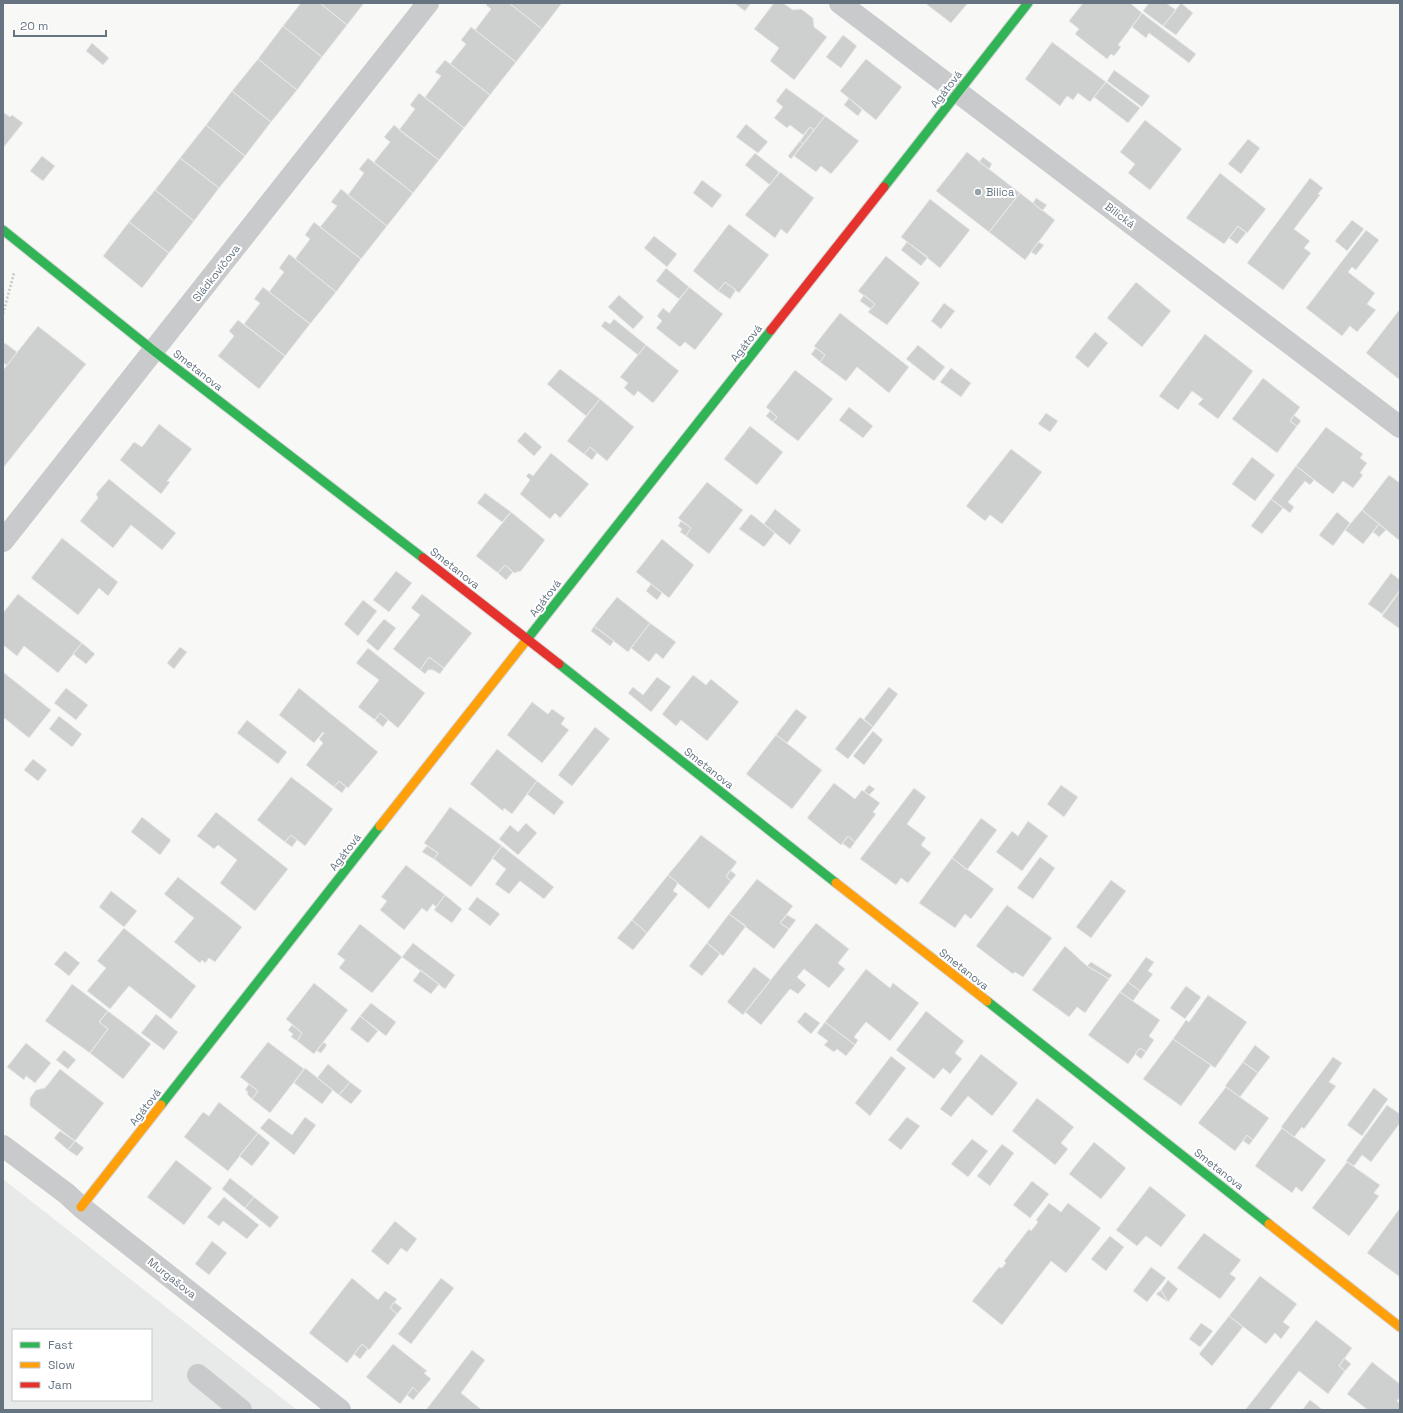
<svg xmlns="http://www.w3.org/2000/svg" width="1403" height="1413" font-family="'Space Grotesk',sans-serif">
<style>
.built{fill:#e8eae9;fill-rule:evenodd}
.building{fill:#ced0d0;stroke:#e8e8e6}
.lines{fill:none;stroke-linecap:round;stroke-linejoin:round}
.fast-casing{stroke:#d4d5d5;stroke-width:11}
.slow-casing{stroke:#d4d5d5;stroke-width:11}
.jam-casing{stroke:#d4d5d5;stroke-width:11}
.path{stroke:#c7c8c9;stroke-width:2.5;stroke-dasharray:2 2;stroke-linecap:butt}
.street{stroke:#c9cacb;stroke-width:22}
.fast{stroke:#30b455;stroke-width:9}
.slow{stroke:#ff9f0a;stroke-width:9}
.jam{stroke:#e5322d;stroke-width:9}
.poi-dot{fill:#98a2aa;stroke:#fff;stroke-width:1.5}
.labels{text-anchor:middle;stroke-width:4;stroke-linejoin:round;paint-order:stroke}
.street-label{font-size:11px;fill:#657480;stroke:#fff}
.poi-label{font-size:11px;fill:#657480;stroke:#fff;text-anchor:start}
</style>
<rect width="100%" height="100%" fill="#f8f8f7"/>
<!-- built -->
<path class="built" d="M3 1179 297 1410H3ZM13 1330H151V1400H13Z"/>
<!-- building -->
<path class="building" d="M301 3H320L347 25 322 57 283 26Z
M320 3H364L347 25Z
M487 3H509L542 29 516 62 475 30 491 9 486 5Z
M509 3H562L542 29Z
M734 3H751L745 11Z
M774 3H783L793 10 801 9 813 18 814 27 827 37 794 80 770 61 779 48 754 29Z
M925 3H968L951 23Z
M1083 3H1130L1142 13 1118 45 1121 47 1114 56 1111 54 1107 59 1075 34 1079 29 1069 21Z
M1149 3H1166L1176 10 1163 26 1143 11Z
M1181 3 1193 13 1176 35 1163 26Z
M1142 13 1196 54 1189 63 1149 33 1146 38 1132 27Z
M283 26 322 57 297 90 258 59Z
M471 27 516 62 490 95 450 64 466 44 461 40Z
M843 35 857 46 841 68 826 57Z
M1052 42 1106 82 1090 102 1078 93 1073 100 1067 96 1060 106 1025 79Z
M92 43 109 58 103 65 86 51Z
M258 59 297 90 271 122 232 91Z
M866 59 902 87 876 120 840 91Z
M445 60 490 95 464 128 425 97 441 76 435 72Z
M1114 70 1150 96 1142 107 1107 81Z
M1106 82 1140 108 1128 123 1094 97Z
M786 88 825 116 814 130 810 127 803 135 790 125 787 128 774 118 783 107 776 101Z
M232 91 271 122 245 156 206 125Z
M419 93 464 128 439 160 399 130 415 109 410 105Z
M849 98 862 110 858 116 844 105Z
M3 112 10 117 12 115 23 123 3 148Z
M825 116 859 141 831 174 821 166 816 172 794 156Z
M1145 120 1182 149 1150 190 1128 173 1135 164 1120 152Z
M746 124 768 142 758 153 736 137Z
M206 125 245 156 219 188 180 158Z
M394 125 439 160 413 193 374 162 390 142 384 137Z
M810 127 814 130 803 144 800 141Z
M1248 139 1260 148 1241 174 1228 164Z
M800 141 803 144 791 159 788 156Z
M967 152 1020 193 989 232 936 191Z
M755 153 779 172 770 185 745 165Z
M42 156 55 166 43 181 30 171Z
M983 157 992 164 989 169 979 162Z
M180 158 219 188 194 221 155 190Z
M368 158 413 193 387 226 348 195 364 173 359 169Z
M780 172 814 198 787 234 781 229 775 238 745 215Z
M1220 173 1266 209 1247 233 1238 226 1224 244 1186 218Z
M1310 178 1323 188 1318 194 1320 195 1294 229 1310 241 1304 248 1311 253 1283 290 1247 263Z
M702 180 722 195 712 208 693 193Z
M341 189 387 226 361 259 320 227 337 206 331 202Z
M155 190 194 221 169 253 129 222Z
M1020 193 1055 220 1025 260 989 232Z
M1036 198 1047 205 1042 211 1033 203Z
M930 199 970 230 940 268 901 237Z
M1352 220 1364 229 1347 251 1335 241Z
M129 222 169 253 142 288 103 256Z
M314 222 361 259 336 292 295 259 310 239 305 235Z
M729 224 769 255 739 293 725 282 718 291 693 271Z
M1238 226 1246 233 1237 244 1229 238Z
M1366 230 1379 240 1356 270 1352 267 1348 272 1375 293 1367 304 1376 310 1357 332 1350 326 1342 336 1306 308Z
M654 236 677 254 667 267 644 248Z
M907 242 928 257 921 266 901 250Z
M1038 242 1044 245 1036 255 1031 252Z
M289 254 336 292 310 324 269 292 284 272 279 268Z
M886 256 920 283 887 325 868 312 875 304 858 291Z
M666 268 689 287 679 299 656 281Z
M725 282 736 290 730 299 718 291Z
M1136 282 1171 311 1142 347 1107 318Z
M263 287 310 324 285 356 244 324 260 303 254 299Z
M689 287 723 314 695 350 685 342 680 347 656 328 662 321 657 316 663 308 669 313Z
M619 295 644 317 633 329 608 307Z
M864 295 875 304 871 309 860 301Z
M944 303 955 311 941 329 931 321Z
M1400 309V380L1366 353Z
M840 313 909 367 889 393 857 367 846 381 820 362 825 355 814 346Z
M614 319 646 345 638 355 601 326 605 321 610 324Z
M238 320 285 356 259 389 218 356 234 336 229 331Z
M38 326 86 364 3 468V370Z
M1095 332 1108 343 1088 368 1075 357Z
M1205 334 1253 371 1218 419 1198 404 1203 399 1192 391 1178 410 1159 396Z
M5 343 17 352 7 366 3 362V345Z
M646 345 679 371 653 403 638 391 634 396 624 388 628 383 620 377Z
M918 345 945 367 934 381 906 359Z
M816 348 825 355 820 362 811 354Z
M951 368 971 383 961 397 940 382Z
M560 369 600 399 586 416 547 384Z
M795 370 833 399 798 441 773 422 777 417 766 407Z
M1263 378 1300 407 1290 421 1297 426 1277 453 1232 419Z
M600 399 634 427 607 461 590 447 584 454 567 441Z
M849 407 873 426 863 438 839 420Z
M770 411 777 417 773 422 766 416Z
M1046 413 1058 421 1050 432 1038 424Z
M1294 415 1301 421 1297 426 1290 421Z
M159 424 192 449 167 481 170 482 161 494 120 460 134 442 142 447Z
M750 426 783 452 757 485 724 459Z
M1326 427 1363 454 1360 458 1367 463 1360 473 1363 475 1353 488 1343 481 1333 494 1296 466Z
M525 432 542 447 534 456 517 441Z
M590 447 597 453 592 460 584 454Z
M1011 449 1042 472 1002 524 990 515 985 521 966 506Z
M551 453 589 484 560 518 555 513 550 519 520 494 530 480 526 476 529 473 533 476Z
M1252 457 1275 475 1255 501 1232 484Z
M1296 466 1314 480 1310 485 1305 481 1288 502 1294 507 1290 513 1271 499Z
M1389 475 1400 483V541L1362 510Z
M109 479 176 533 162 550 131 525 113 548 80 521 98 498 96 494Z
M707 482 743 510 709 554 686 536 691 528 678 518Z
M485 493 511 512 502 522 477 503Z
M1271 499 1283 508 1262 534 1251 526Z
M775 509 801 530 790 545 764 524Z
M1362 510 1379 524 1363 544 1345 530Z
M511 512 545 540 521 571 514 573 505 565 498 573 476 556Z
M1337 512 1350 523 1333 546 1319 535Z
M751 514 775 533 764 547 739 529Z
M681 521 691 528 686 536 680 532 682 529 678 526Z
M1379 524 1386 530 1379 537 1373 532Z
M62 538 118 582 108 596 99 588 78 615 31 578Z
M662 539 694 565 669 598 636 572Z
M505 565 513 572 506 580 498 573Z
M396 571 412 583 389 612 373 600Z
M1391 573 1400 580V590L1382 614 1368 604Z
M651 584 662 593 657 600 646 591Z
M1400 591V629L1382 616Z
M18 594 82 643 58 673 24 646 17 656 3 645V613Z
M422 594 472 633 444 668 429 657 420 670 393 649 420 615 411 608Z
M617 597 650 623 628 652 594 626Z
M363 600 377 611 358 636 344 624Z
M384 619 396 628 378 651 366 641Z
M650 623 676 642 663 659 656 653 649 662 631 648Z
M594 626 614 641 610 646 591 631Z
M82 643 95 654 86 664 73 654Z
M180 647 187 652 174 669 167 663Z
M368 648 425 693 398 728 380 713 375 720 358 707 379 680 356 663Z
M429 657 444 668 440 674 433 670H428L425 674 420 670Z
M3 672 51 710 29 738 3 717Z
M693 675 706 685 711 679 739 702 707 741 681 720 676 726 662 714Z
M657 677 671 687 651 712 628 693 633 687 643 695Z
M889 687 898 694 873 727 864 719Z
M66 688 88 705 76 720 54 703Z
M299 688 378 752 348 788 339 781 334 787 306 765 323 743 319 739 324 733 323 732 314 743 279 715Z
M532 702 548 714 552 709 565 718 561 724 569 730 542 763 507 735Z
M796 709 807 717 787 743 776 735Z
M380 713 388 720 383 727 375 720Z
M59 716 82 734 72 747 49 729Z
M860 717 873 727 848 759 835 749Z
M247 720 287 752 278 764 237 733Z
M595 727 610 739 572 786 558 775Z
M873 731 883 740 864 765 853 756Z
M776 735 822 770 792 809 746 774Z
M497 749 537 781 512 814 504 808 503 811 470 784Z
M33 759 47 770 38 781 24 770Z
M291 777 333 809 305 846 291 835 285 842 257 820Z
M339 781 346 787 342 793 334 787Z
M537 781 564 802 554 815 527 794Z
M834 783 855 799 862 790 880 803 873 812 876 814 855 842 848 836 841 845 807 818Z
M869 785 875 789 869 795 864 791Z
M1061 785 1078 797 1064 817 1047 804Z
M914 788 926 797 907 824 926 838 921 845 931 853 908 883 901 878 896 885 860 859Z
M450 807 502 846 471 887 434 859 438 853 424 843Z
M216 812 288 869 255 911 220 883 237 860 218 845 214 849 197 836Z
M142 817 171 840 160 855 131 832Z
M981 818 997 830 967 870 952 858Z
M1028 821 1048 836 1022 871 996 852 1012 831 1018 836Z
M526 823 537 833 518 855 499 839 510 825 518 832Z
M291 835 297 840 292 847 285 842Z
M701 835 737 862 726 877 731 881 709 909 668 875Z
M848 836 855 842 850 849 842 843Z
M427 846 438 853 434 859 422 852Z
M502 846 554 887 544 899 520 881 509 894 495 884 506 869 492 858Z
M1040 857 1055 868 1033 899 1017 888Z
M952 858 994 889 971 919 965 914 955 928 919 903Z
M406 865 445 895 436 907 433 904 427 912 422 908 404 930 380 910 387 901 381 897Z
M730 870 736 875 731 881 726 877Z
M668 875 678 883 673 891 678 894 647 933 632 920Z
M178 877 242 927 215 962 209 958 205 963 202 960 200 963 174 942 194 918 164 894Z
M757 879 793 906 780 923 789 929 774 949 729 914Z
M1111 880 1126 891 1091 938 1076 927Z
M111 891 137 911 124 927 99 907Z
M445 895 462 909 452 923 434 910Z
M477 897 500 914 490 926 468 909Z
M1007 905 1052 938 1023 977 1015 972 1013 974 976 946Z
M729 914 746 926 723 956 707 943Z
M787 915 796 920 789 929 780 923Z
M632 920 647 933 633 950 617 938Z
M816 923 849 949 838 963 845 969 829 988 804 969 797 977 806 985 798 994 790 989 761 1025 745 1012Z
M360 924 402 957 372 993 339 968 345 960 337 954Z
M124 928 196 986 171 1019 129 986 110 1009 87 991 106 968 97 961Z
M413 943 455 975 445 989 402 957Z
M707 943 720 954 702 976 689 966Z
M1065 946 1087 966 1109 979 1085 1013 1077 1007 1069 1017 1032 990Z
M65 951 80 963 69 976 54 964Z
M1146 957 1154 962 1148 971 1153 974 1140 991 1128 982Z
M1091 962 1112 975 1109 979 1087 966Z
M754 967 771 980 743 1015 727 1002Z
M866 969 890 988 893 983 919 1003 890 1041 866 1022 854 1037 858 1040 855 1045 825 1022Z
M421 970 439 984 431 994 413 981Z
M1128 982 1140 991 1133 1001 1120 992Z
M314 983 348 1010 314 1054 297 1041 302 1033 286 1019Z
M72 984 108 1011 99 1022 108 1029 90 1053 45 1021Z
M1186 986 1201 997 1185 1019 1170 1008Z
M1120 992 1160 1020 1149 1036 1154 1040 1146 1052 1140 1048 1128 1064 1088 1035Z
M1208 995 1247 1022 1215 1068 1173 1039 1186 1020 1189 1022Z
M371 1003 396 1022 386 1036 360 1016Z
M108 1011 151 1044 123 1079 90 1053 108 1029 99 1022Z
M926 1011 964 1041 955 1053 962 1059 950 1074 943 1068 934 1079 896 1050Z
M805 1012 820 1023 811 1034 797 1022Z
M156 1014 178 1032 164 1050 141 1033Z
M360 1016 378 1031 368 1043 350 1029Z
M825 1022 855 1045 846 1056 837 1049 834 1052 824 1045 828 1041 817 1033Z
M292 1025 302 1033 297 1041 291 1037 293 1034 288 1030Z
M1173 1039 1211 1065 1181 1106 1143 1079Z
M268 1042 304 1069 270 1113 252 1099 258 1091 240 1077Z
M323 1042 327 1045 321 1053 317 1051Z
M26 1043 51 1063 35 1083 26 1076 24 1080 7 1067Z
M1255 1045 1270 1057 1258 1073 1243 1062Z
M1140 1048 1146 1052 1141 1059 1135 1054Z
M64 1050 76 1060 68 1069 56 1060Z
M981 1054 1018 1083 992 1116 968 1096 951 1117 940 1109Z
M891 1056 906 1068 870 1116 855 1103Z
M1333 1057 1342 1063 1329 1082 1336 1086 1304 1129 1302 1127 1294 1137 1281 1127Z
M1243 1062 1258 1073 1240 1097 1225 1086Z
M328 1064 350 1082 339 1095 317 1078Z
M305 1068 333 1090 322 1104 294 1083Z
M60 1069 104 1103 75 1141 30 1106V1098L36 1090 45 1088Z
M350 1082 362 1091 351 1104 339 1095Z
M249 1084 258 1091 252 1099 247 1094 248 1092 245 1090Z
M1226 1087 1269 1118 1253 1140 1247 1135 1235 1151 1198 1123Z
M1374 1088 1388 1099 1362 1136 1347 1125Z
M1037 1098 1074 1127 1061 1143 1068 1149 1055 1165 1012 1131Z
M219 1102 258 1133 228 1171 184 1137 203 1112 209 1116Z
M1387 1105 1400 1114V1123L1371 1162 1362 1155 1354 1166 1346 1161Z
M305 1117 316 1125 294 1155 260 1128 269 1118 292 1135Z
M907 1117 920 1126 901 1150 888 1140Z
M1282 1128 1326 1160 1302 1192 1296 1187 1292 1193 1255 1166Z
M60 1131 75 1141 68 1150 54 1138Z
M258 1133 270 1143 252 1166 239 1156Z
M1247 1135 1253 1140 1249 1145 1243 1141Z
M972 1139 988 1151 968 1177 951 1164Z
M75 1141 84 1148 77 1156 68 1150Z
M1094 1142 1126 1168 1101 1199 1069 1174Z
M1002 1144 1014 1153 990 1186 977 1176Z
M176 1160 212 1188 184 1225 147 1197Z
M1347 1162 1380 1185 1374 1193 1379 1196 1349 1236 1312 1208Z
M230 1178 254 1197 245 1208 222 1189Z
M1032 1181 1049 1194 1030 1218 1013 1205Z
M1150 1186 1186 1215 1161 1247 1146 1236 1137 1246 1116 1230Z
M224 1197 259 1225 247 1239 223 1221 219 1226 207 1217Z
M254 1197 279 1217 270 1228 245 1208Z
M1049 1203 1061 1212 1068 1203 1101 1228 1066 1273 1051 1261 1002 1325 972 1301 999 1267 1002 1268 1006 1263 1004 1261 1029 1229 1031 1231 1038 1222 1036 1220Z
M1400 1208V1277L1367 1253Z
M395 1221 417 1239 407 1252 401 1248 388 1265 371 1251Z
M1204 1233 1241 1260 1230 1274 1236 1278 1220 1299 1177 1268Z
M1110 1236 1124 1247 1106 1271 1091 1259Z
M212 1241 227 1253 209 1275 195 1264Z
M1151 1267 1166 1278 1147 1302 1133 1291Z
M1260 1276 1297 1304 1283 1322 1290 1327 1281 1339 1275 1333 1266 1344 1229 1316Z
M352 1278 378 1300 385 1291 397 1299 390 1308 397 1314 369 1350 362 1344 347 1363 309 1333Z
M441 1278 454 1288 411 1344 398 1334Z
M1168 1280 1178 1289 1168 1302 1161 1290Z
M1161 1290 1168 1302 1156 1294Z
M394 1302 402 1308 397 1314 390 1308Z
M1229 1316 1243 1327 1212 1366 1199 1354Z
M1316 1320 1352 1348 1339 1366 1345 1371 1328 1394 1299 1371 1269 1410H1245Z
M1201 1323 1213 1331 1200 1347 1189 1339Z
M362 1344 368 1349 360 1359 354 1354Z
M393 1344 427 1371 424 1373 431 1379 419 1393 413 1387 400 1404 366 1377Z
M472 1350 485 1360 461 1393 482 1410H426Z
M1344 1358 1351 1364 1345 1371 1339 1366Z
M1372 1362 1400 1384V1397L1397 1401 1400 1404V1410H1368L1347 1394Z
M413 1387 419 1393 413 1400 407 1395Z
M1310 1400 1323 1410H1302Z"/>
<g class="lines">
<!-- fast casing -->
<g class="fast-casing">
<path id="fast" d="M884 187 1028 3
M3 230 154 351 423 558
M525 642 771 330
M559 664 836 883
M987 1001 1269 1224
M161 1105 380 826"/>
</g>
<!-- slow casing -->
<g class="slow-casing">
<path id="slow" d="M380 826 525 642
M836 883 987 1001
M81 1207 161 1105
M1269 1224 1400 1327"/>
</g>
<!-- jam casing -->
<g class="jam-casing">
<path id="jam" d="M771 330 884 187
M423 558 559 664"/>
</g>
<!-- path -->
<path class="path" d="M3 314 14 273"/>
<!-- street -->
<path class="street" d="M840 3 1400 427
M3 541 428 3
M3 1146 67 1194 81 1207 340 1410
M198 1375 241 1410"/>
<!-- fast -->
<use href="#fast" class="fast"/>
<!-- slow -->
<use href="#slow" class="slow"/>
<!-- jam -->
<use href="#jam" class="jam"/>
</g>
<!-- markers -->
<circle class="poi-dot" cx="978" cy="192" r="4"/>
<g class="labels">
<!-- street labels -->
<g class="street-label">
<text transform="translate(946 89) rotate(-52)" y="4">Agátová</text>
<text transform="translate(1120 215) rotate(37)" y="4">Bilická</text>
<text transform="translate(216 273) rotate(-52)" y="4">Sládkovičova</text>
<text transform="translate(746 343) rotate(-52)" y="4">Agátová</text>
<text transform="translate(198 370) rotate(38)" y="4">Smetanova</text>
<text transform="translate(455 568) rotate(38)" y="4">Smetanova</text>
<text transform="translate(545 598) rotate(-52)" y="4">Agátová</text>
<text transform="translate(709 768) rotate(38)" y="4">Smetanova</text>
<text transform="translate(345 852) rotate(-52)" y="4">Agátová</text>
<text transform="translate(964 969) rotate(38)" y="4">Smetanova</text>
<text transform="translate(145 1107) rotate(-52)" y="4">Agátová</text>
<text transform="translate(1219 1169) rotate(38)" y="4">Smetanova</text>
<text transform="translate(172 1278) rotate(38)" y="4">Murgašova</text>
</g>
<!-- poi labels -->
<g class="poi-label">
<text x="986" y="196">Bilica</text>
</g>
</g>
<!-- border -->
<rect width="1403" height="1413" fill="none" stroke="#657480" stroke-width="8"/>
<!-- legend -->
<rect x="12" y="1329" width="140" height="72" fill="#ffffff" stroke="#c1c7cc"/>
<rect x="20" y="1342" width="20" height="6" fill="#30b455" stroke="#c1c7cc"/>
<text x="48" y="1349" font-size="12" fill="#657480">Fast</text>
<rect x="20" y="1362" width="20" height="6" fill="#ff9f0a" stroke="#c1c7cc"/>
<text x="48" y="1369" font-size="12" fill="#657480">Slow</text>
<rect x="20" y="1382" width="20" height="6" fill="#e5322d" stroke="#c1c7cc"/>
<text x="48" y="1389" font-size="12" fill="#657480">Jam</text>
<!-- scale -->
<path d="M14 30v6h92v-6" fill="none" stroke="#657480" stroke-width="2"/>
<text x="20" y="30" font-size="12" fill="#657480" stroke="#ffffff" stroke-width="3" paint-order="stroke">20 m</text>
</svg>
